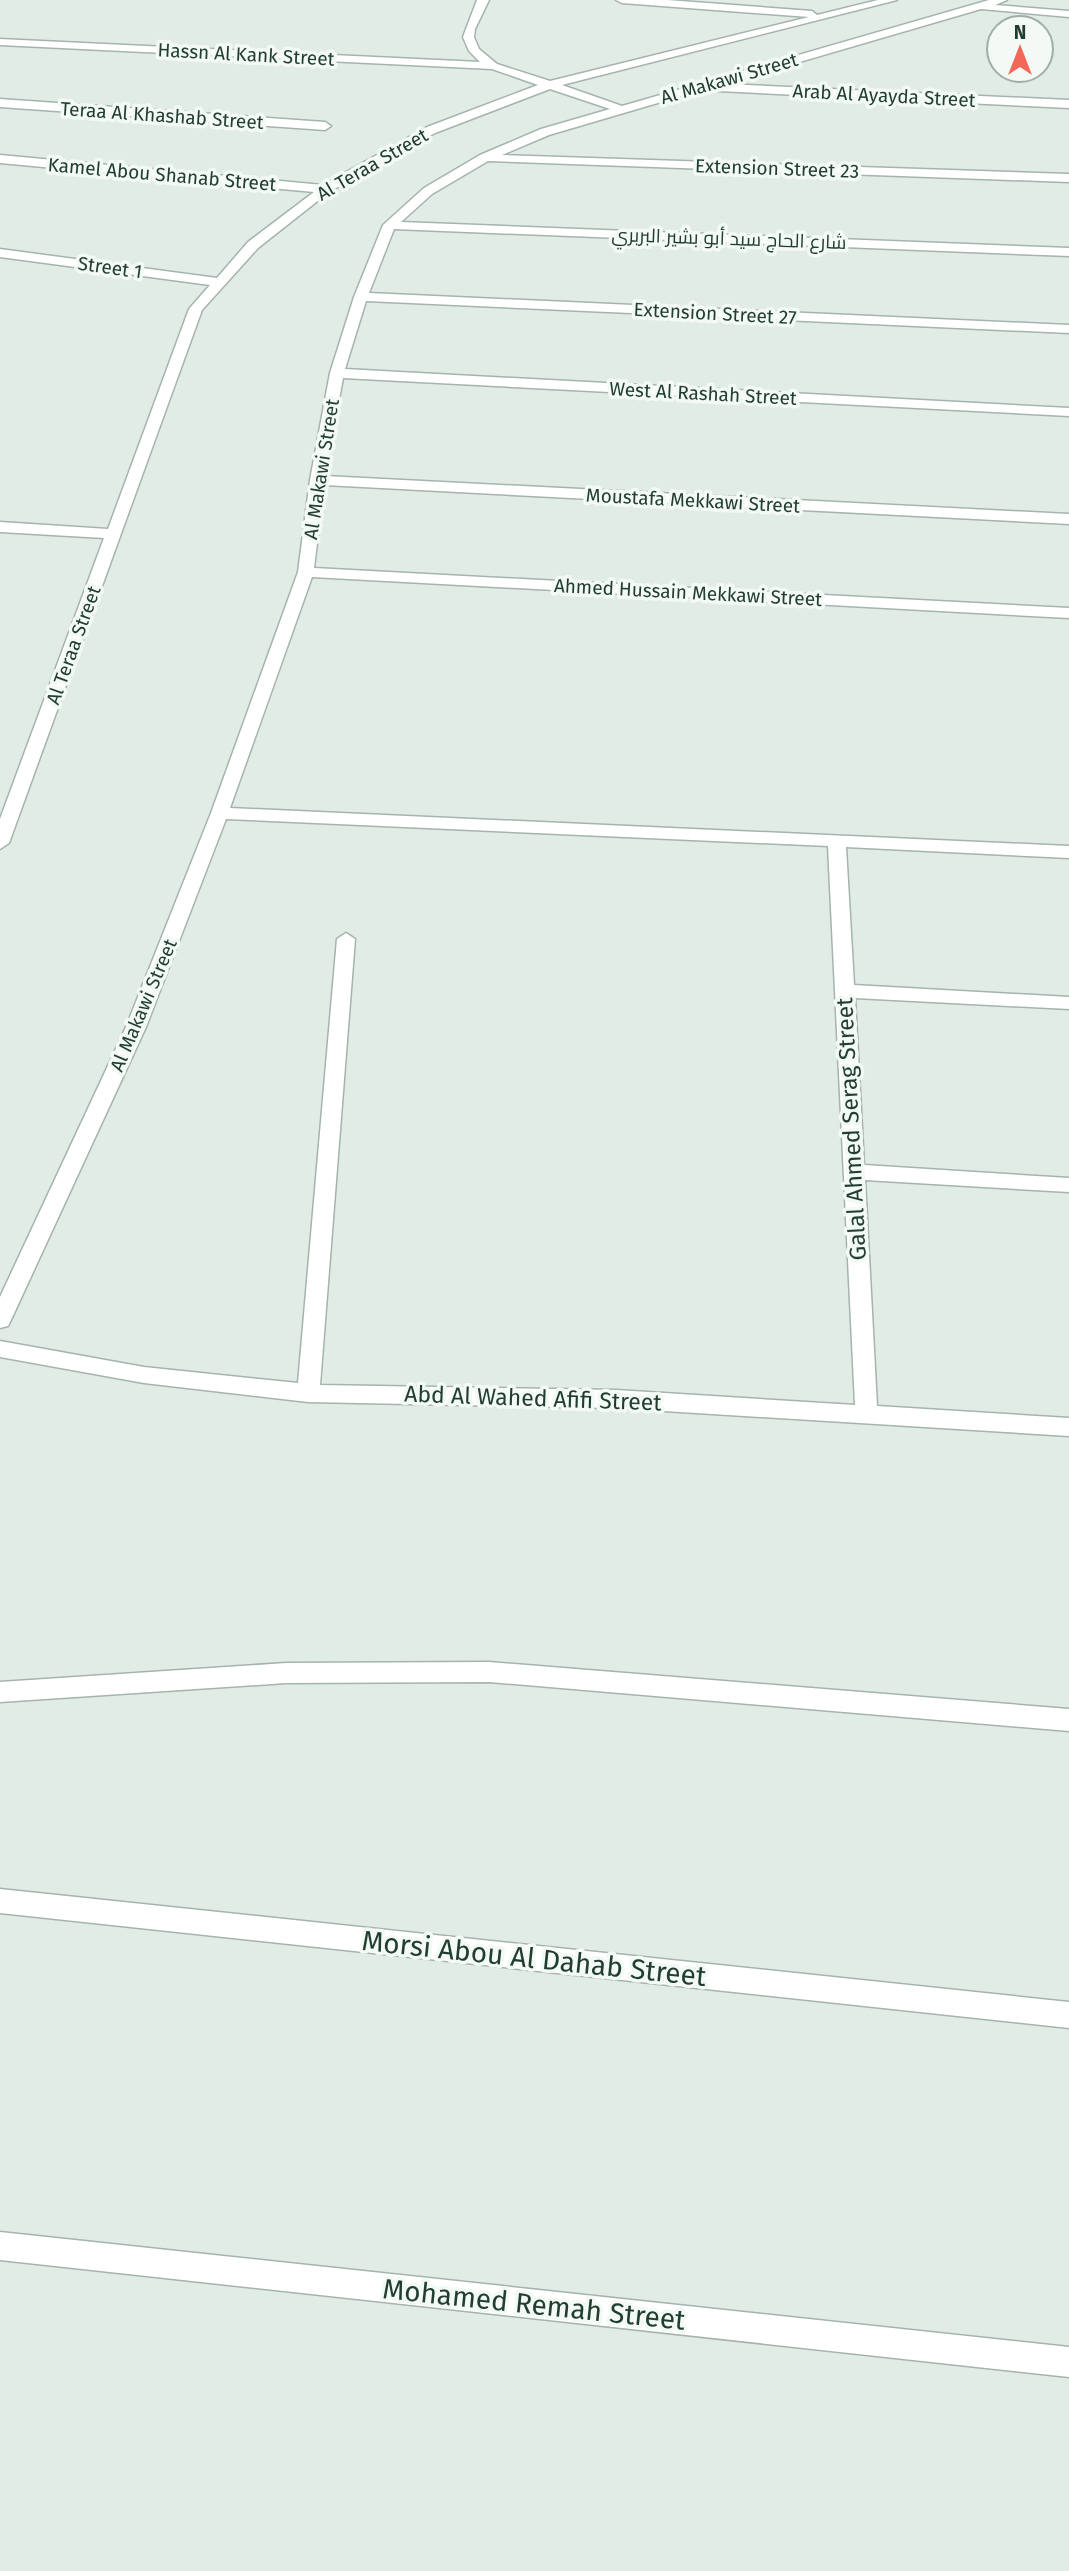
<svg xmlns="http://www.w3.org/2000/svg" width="1069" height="2571" font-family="'Fira Sans',Cairo,sans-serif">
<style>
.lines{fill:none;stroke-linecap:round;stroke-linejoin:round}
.minor-casing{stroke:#a5b4ac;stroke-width:3}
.minor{fill:#fff;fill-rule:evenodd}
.labels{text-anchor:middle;stroke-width:7;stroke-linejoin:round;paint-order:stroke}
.far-street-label{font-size:19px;fill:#223e32;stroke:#f3f9f5}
.street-label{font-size:23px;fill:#223e32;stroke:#f3f9f5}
.near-street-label{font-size:28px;fill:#223e32;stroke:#f3f9f5}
</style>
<rect width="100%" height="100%" fill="#e2ece6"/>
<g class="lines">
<!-- minor casing -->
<g class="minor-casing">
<path id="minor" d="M477 0H489L475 29 474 37 479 49 497 64 550 81 809 17 622 3 616 0H667L812 11 817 15 878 0H897L562 85 622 106 989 0H1007L995 5 1069 11V17L981 9 724 84 1069 100V108L718 91 712 87 549 135 502 155 1069 174V182L488 161 432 194 401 222 1069 248V256L394 229 369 293 1069 325V333L366 301 345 369 1069 408V416L343 378 325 476 1069 514V524L324 485 314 568 1069 608V618L312 577 230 808 1069 846V858L846 847 854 985 1069 997V1009L855 998 864 1165 1069 1178V1192L865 1180 877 1406 1069 1418V1436L616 1408 308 1402 144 1383 0 1357V1341L144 1367 298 1383 337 939 346 933 355 939 320 1385 616 1390 855 1405 828 846 226 819 146 1027 11 1320 8 1326 0 1328V1297L126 1027 211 813 298 572 310 480 330 373 354 297 383 225 424 188 480 155 541 129 610 109 550 89 435 133 329 192 258 248 202 310 9 843 0 849V819L104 538 0 532V522L108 529 189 309 210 285 0 257V249L217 278 248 242 314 192 0 163V155L323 185 427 127 538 85 492 69 0 45V39L480 62 469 51 463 37Z
M0 99 325 122 331 126 325 130 0 107Z
M489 1662 1069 1709V1731L489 1682 286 1683 0 1702V1682L286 1663Z
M0 1889 1069 2002V2028L0 1913Z
M0 2232 1069 2347V2377L0 2260Z"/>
</g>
<!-- minor -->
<use href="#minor" class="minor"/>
</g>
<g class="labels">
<!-- far-street labels -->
<g class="far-street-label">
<text transform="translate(246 54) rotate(3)" y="7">Hassn Al Kank Street</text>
<text transform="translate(729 78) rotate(-16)" y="7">Al Makawi Street</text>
<text transform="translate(884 95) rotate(3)" y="7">Arab Al Ayayda Street</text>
<text transform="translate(162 115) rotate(4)" y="7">Teraa Al Khashab Street</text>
<text transform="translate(372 164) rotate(-30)" y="7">Al Teraa Street</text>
<text transform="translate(777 168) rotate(2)" y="7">Extension Street 23</text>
<text transform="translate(162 174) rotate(5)" y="7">Kamel Abou Shanab Street</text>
<text transform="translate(729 238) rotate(2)" y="7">شارع الحاج سيد أبو بشير البربري</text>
<text transform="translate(110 267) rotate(8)" y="7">Street 1</text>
<text transform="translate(715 313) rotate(3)" y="7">Extension Street 27</text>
<text transform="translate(703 393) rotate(3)" y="7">West Al Rashah Street</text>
<text transform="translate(321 469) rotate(-81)" y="7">Al Makawi Street</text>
<text transform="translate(693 500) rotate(3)" y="7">Moustafa Mekkawi Street</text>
<text transform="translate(688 592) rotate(3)" y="7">Ahmed Hussain Mekkawi Street</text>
<text transform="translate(73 645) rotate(-70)" y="7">Al Teraa Street</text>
<text transform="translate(143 1005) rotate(-67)" y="7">Al Makawi Street</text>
</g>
<!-- street labels -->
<g class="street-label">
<text transform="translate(851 1129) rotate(-93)" y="8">Galal Ahmed Serag Street</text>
<text transform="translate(533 1398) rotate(2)" y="8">Abd Al Wahed Afifi Street</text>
</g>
<!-- near-street labels -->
<g class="near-street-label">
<text transform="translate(534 1958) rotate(6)" y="10">Morsi Abou Al Dahab Street</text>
<text transform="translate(534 2304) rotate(6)" y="10">Mohamed Remah Street</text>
</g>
</g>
<!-- north arrow -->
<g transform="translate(1020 49)"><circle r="33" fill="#f3f9f5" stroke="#9faea7" stroke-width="2"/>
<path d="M0-5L12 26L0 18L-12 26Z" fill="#f36759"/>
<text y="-10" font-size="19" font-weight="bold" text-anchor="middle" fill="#223e32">N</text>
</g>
</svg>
